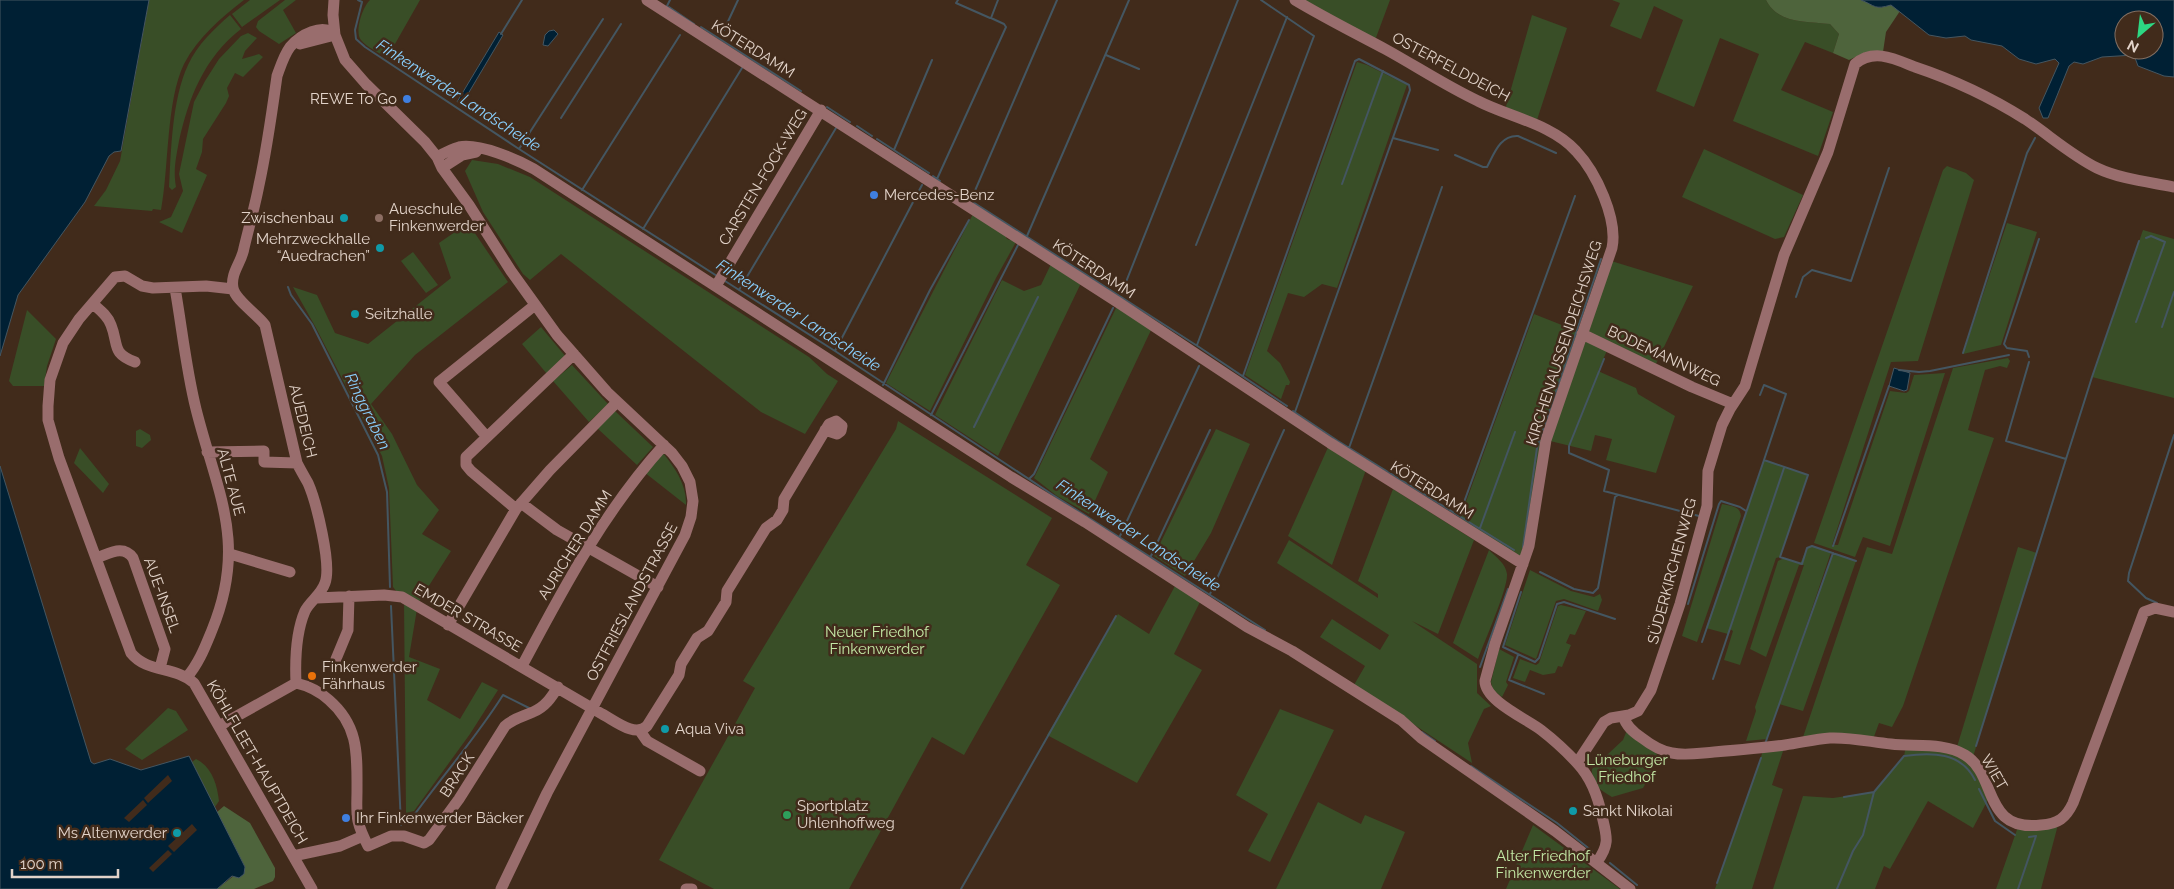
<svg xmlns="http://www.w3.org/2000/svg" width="2174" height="889" font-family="Raleway,sans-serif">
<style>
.green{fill:#394e27}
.forest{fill:#4e643c}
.water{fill:#002034;stroke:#445661;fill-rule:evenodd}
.pier{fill:#412b1b}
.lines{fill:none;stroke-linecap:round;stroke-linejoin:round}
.stream{stroke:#445661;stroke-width:2}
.minor{stroke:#996d6d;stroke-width:11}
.shop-dot{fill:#3f7fe0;stroke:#412b1b;stroke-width:2}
.culture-dot{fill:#0f9aa8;stroke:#412b1b;stroke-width:2}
.education-dot{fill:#8d6e63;stroke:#412b1b;stroke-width:2}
.food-dot{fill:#e8710a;stroke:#412b1b;stroke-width:2}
.leisure-dot{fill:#2e9e5b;stroke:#412b1b;stroke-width:2}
.labels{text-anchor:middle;stroke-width:5;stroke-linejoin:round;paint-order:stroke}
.street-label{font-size:15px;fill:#e2d3c9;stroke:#412b1b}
.poi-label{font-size:15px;fill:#e2d3c9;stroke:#412b1b;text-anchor:start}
.park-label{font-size:15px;fill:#c3e8a5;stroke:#412b1b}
.water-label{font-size:16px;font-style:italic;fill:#89cffd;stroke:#412b1b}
</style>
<rect width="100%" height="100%" fill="#412b1b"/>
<!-- green -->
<path class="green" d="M149 0H244C221 18 198 37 184 64 166 101 169 168 161 210L153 209 152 211 94 206 106 190 120 161Z
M250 0H280L242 27 232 14Z
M285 0H296L283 10 296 33 279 44 259 31 256 27 258 21Z
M370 0H420L387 58C380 53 366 47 361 40 354 32 363 6 370 0Z
M1295 0H1390L1374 43Z
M1612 0H1766C1778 24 1806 21 1830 24L1839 34 1833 53 1805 42 1781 90 1833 112 1818 156 1733 121 1759 54 1720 38 1694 107 1656 91 1683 20 1654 6 1641 39 1610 26 1620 3Z
M230 15 241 29C204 58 189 97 179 141 176 158 173 170 176 187L172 190 169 187C171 150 172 99 188 65 197 45 214 29 230 15Z
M1532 15 1567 28 1536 123 1505 110Z
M248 33 257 38 245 51 242 59 259 54 263 57 243 77 235 73 227 88 229 96 226 103 203 139 202 152 196 169 207 175 182 233 159 222 171 217 183 191 179 174 194 102 205 81 219 59 241 36Z
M1357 62 1367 65 1407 85 1337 288 1322 284 1304 297 1288 293 1267 351 1280 363 1290 382 1289 385H1286L1281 399 1245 375Z
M1704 149 1803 195 1784 237 1775 239 1682 197Z
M472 160 498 164 530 177 809 357 827 374 838 381 805 434 761 412 561 254 530 280 523 274 483 212 465 171Z
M1947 166 1966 173 1974 180 1918 361 1891 362 1832 545H1838L1890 391 1906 393 1909 391 1914 375 1945 373 1890 546 1863 537 1855 557 1814 543 1943 170Z
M973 214 1006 235V238L1009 240 1012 239 1016 242 996 278 930 411 886 383Z
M468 223 508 282 415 355 371 404 392 434 417 485 439 510 422 534 451 551 418 603 409 657 440 669 427 700 460 719 482 682 498 690 470 734 414 811 406 813 404 601 393 587 389 488 382 456 315 326 293 287 317 295 335 333 368 344 451 278 439 243Z
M2007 223 2037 232 2001 345 1963 354Z
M2143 230 2174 239V398L2092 377Z
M413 252 438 285 426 293 401 261Z
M1608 260 1693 286 1654 368 1609 346 1598 371 1636 388 1638 394 1675 416 1656 473 1606 460 1612 439 1595 435 1591 451 1546 440 1523 564 1458 524 1534 314 1582 333Z
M1051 264 1081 283 998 456 935 415 1002 280 1024 291 1041 285Z
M1117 306 1152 328 1090 459 1108 472 1089 514 1057 496 1034 478Z
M27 310 56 339 47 366 44 386H13L9 381Z
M541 327 566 357 547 374 522 344Z
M2008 358 2010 361 2007 368 2000 366 1985 370 1968 430 1994 438 1903 706 1892 727 1879 723 1872 742 1801 743 1867 547 1892 554 1953 368Z
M572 365 608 404 589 422 553 381Z
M615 411 653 447 637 465 597 428Z
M898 421 1052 518 1026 565 1060 585 964 755 932 737 849 889H714L659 860 755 688 743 681 896 429Z
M140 429 150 435 151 440 142 448 136 446V431Z
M1216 429 1250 444 1211 533 1185 576 1154 556Z
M1330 443 1367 467 1332 565 1288 536Z
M80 448 109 484 103 493 74 463Z
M663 453C675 468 687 485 686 505L644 472Z
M1764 460 1808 475 1780 557 1776 558 1740 665 1724 660 1733 631 1730 629 1728 634 1706 628Z
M1393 489 1474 540 1438 634 1412 621 1477 664V693L1491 706 1484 709 1468 743 1472 763 1354 685 1365 666 1320 637 1332 619 1380 650 1389 635 1277 563 1289 540 1378 598V594L1358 581Z
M1722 504C1731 506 1740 506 1741 516L1697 642 1682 636Z
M1812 546 1831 552 1799 647 1833 553 1856 561 1803 711 1779 704 1767 739 1746 741 1756 711 1755 707 1804 565H1799L1766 657 1750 649 1778 561 1784 558 1800 564 1807 548Z
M2018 547 2037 553 1972 760 1991 794 1973 828 1928 801 1890 869 1884 866 1875 889H1773L1803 796 1833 798 1874 792 1904 756 1906 746 1956 750Z
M1489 550C1496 557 1506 564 1507 574 1508 589 1484 642 1478 659L1453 643Z
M1530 570 1571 591 1594 597 1600 594 1602 600 1598 611 1564 599 1556 601 1536 659 1505 645Z
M1175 586 1200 602 1174 654 1202 670 1137 783 1047 735 1118 614 1149 634Z
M1561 605 1586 611 1575 635 1570 634 1566 643 1571 645 1562 667 1558 666 1555 673 1543 675 1530 670 1525 682 1513 678 1520 659 1536 665 1539 663 1558 606Z
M1499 649 1514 657 1506 682 1508 685 1502 697 1493 690 1491 682Z
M168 708 176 711 188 730 142 760 125 749Z
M1280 709 1334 730 1270 862 1248 851 1268 814 1236 795Z
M1627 730 1657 754 1650 776 1643 788 1612 797C1600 790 1591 784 1592 769L1623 740Z
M1785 745 1772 785 1783 789 1752 889H1715L1764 748Z
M196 759C212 767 217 784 219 801L215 807 192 762Z
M1318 802 1361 824 1365 815 1405 832 1381 889H1276Z
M2059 821 2041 889H1996L2019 824Z
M1533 825 1620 889H1506Z"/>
<!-- forest -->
<path class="forest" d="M1766 0H1861C1876 6 1874 10 1891 5L1900 11 1886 32 1883 52H1866L1849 60 1833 53 1839 34 1830 24C1806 21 1778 24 1766 0Z
M224 806 250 823 275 868V877L273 881 254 889H217L245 867 217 812Z"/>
<!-- water -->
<path class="water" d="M0 0H149L121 151 114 152 109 156 85 202 18 295 0 356Z
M1861 0H2174V77L2164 76 2138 66 2134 55 2102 57 2083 64 2074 62 2069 66 2048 118H2043L2039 108 2059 63 2055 59 2036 64 2019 59 2002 46 1971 40 1965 36 1946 38 1929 35 1891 5C1874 10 1876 6 1861 0ZM2124 20H2154V50H2124Z
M554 30 558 34 548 46 543 45 545 35 549 31Z
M499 32 503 35 462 104 457 102Z
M1894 368 1910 373 1907 390 1904 391 1889 386Z
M0 466 91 762 94 764 110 759 141 770 189 756 245 867 244 874 239 878 232 876 217 889H0Z"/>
<!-- pier -->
<path class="pier" d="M168 775 172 781 148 803 144 798Z
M143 800 147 805 129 822 124 818Z
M192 824 197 830 174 852 168 846Z
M168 850 172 854 153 872 149 868Z"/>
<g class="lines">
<!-- stream -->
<path class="stream" d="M358 0 362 2 355 30 356 39 365 47 519 149 717 276
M958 0 956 3 990 18
M667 6 670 0
M669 7 694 24
M701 27 801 91
M724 30 738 0
M501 34 522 0
M1106 55 1139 69
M827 107 850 122
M561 118 621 24
M857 126 872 136
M1393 138 1438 150
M877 139 929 173
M519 149 603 19
M894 150 932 60
M1455 155 1483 167H1487C1494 154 1500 135 1518 136L1556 153
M933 176 940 181
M937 179 1006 27 1004 24 991 18 998 0
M1342 184 1383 71
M582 190 680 35
M965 197 1199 347 1287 406
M971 200 1057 0
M643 229 742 68
M1027 236 1129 0
M1196 245 1287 17
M725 281 835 351 1053 495 1265 630
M288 287 291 295 312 324 378 455 387 492 390 587
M739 290 836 128
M1122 292 1238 0
M1796 297 1803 277 1812 270 1851 281 1889 168
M2136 322 2165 242 2151 236 2146 238
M2162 327 2174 292
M1197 345 1314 36 1261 0
M835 351 922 185
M1963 353 2027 153 2035 138
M2029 357 2027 351 2007 348 2004 344 2039 239
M1604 359 1569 446V453L1609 470 1604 491 1699 516
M2029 362 2006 441 2066 459 2092 377 2139 241
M1899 370 1919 372 1930 371 2009 355
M1243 376 1355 61 1359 59 1409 85 1410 90 1295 412
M883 385 930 290 969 220
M1760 395 1764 385 1786 394 1764 460 1808 475 1780 557 1802 564 1807 548 1812 546 1856 561
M1293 411 1338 441 1514 550
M931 415 1018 245
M974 427 1038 297
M1349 448 1442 187
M1029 479 1034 474 1113 308
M1459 516 1575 196
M1480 528 1515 432
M1120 536 1199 366
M1833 546 1889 386
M1523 547 1537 448 1601 259
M1151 556 1210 430
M1540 572 1574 589 1593 593 1598 588 1615 497 1618 495
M1521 592 1503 647 1535 662 1539 658 1557 604 1564 602 1615 619
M1210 594 1284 430
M2157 603 2146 598 2128 581 2129 573 2174 435
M1688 604 1719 504 1721 501 1740 507 1746 511
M391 606 401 825
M1702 642 1764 460
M1518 655 1509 680 1544 694
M1480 667 1508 589
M1713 679 1784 468
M1422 732 1435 741
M1765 744 1833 553
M1976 746 2066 459
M1471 766 1557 823 1592 851
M1979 789 1995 821 2015 835
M1844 797 1874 792 1904 756C1932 752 1961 752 1975 780
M412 818C442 776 476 738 503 695L529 708
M1610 863 1637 885
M1717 883 1761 758
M961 889 1116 616
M1837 889 1853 851 1863 835 1874 792
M2018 889 2036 836 2029 837"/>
<!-- minor -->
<path class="minor" d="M334 0 333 15 335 35 345 60 366 84 425 142 437 157 442 168 469 205 511 271 557 335 607 392 672 453 682 466 690 482 693 501 691 517 685 535 547 793 501 889
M647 0 1119 303 1330 443 1523 564
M1295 0C1325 18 1355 33 1385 49 1416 66 1446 86 1478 101 1509 117 1552 124 1576 151 1596 172 1618 219 1612 248L1546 440 1529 546 1495 644 1485 681C1485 701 1527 719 1541 730 1554 740 1567 752 1578 764 1591 778 1598 797 1602 816 1607 837 1610 844 1597 862
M300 44 335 35
M437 157C444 153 451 149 459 147 479 143 516 159 534 169L1011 477 1085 522 1247 627 1292 651 1401 720 1421 738 1555 831 1630 889
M448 164 462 155 476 152
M716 286 821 110
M175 288C182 328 186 369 196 409 217 493 248 542 212 630 205 647 199 663 187 677
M233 289 206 286 153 288 142 286 125 276 115 277 79 319 63 343 50 380 48 406V420L59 458 131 653C147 673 175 666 194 683L312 889
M93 304C100 310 108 316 111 325 119 345 111 353 135 362
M1582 334 1692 387 1733 404
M486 436 439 382 535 305
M207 452 264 451V462L297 463
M521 503 557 530 658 587
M516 509 471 471 466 465V457L574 354
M230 554 290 572
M96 558C109 554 123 544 133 558L165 649 160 668
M317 598 384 595 402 597 602 714C614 720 635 738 647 726L679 675 681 664 697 638 708 631 726 602 727 591 766 528 777 520 783 510 784 499 829 424 836 421 842 426 841 431 837 434 825 430
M448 625 516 509 550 470 617 402
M336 659 348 630 349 596
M522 666C563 589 604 511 664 445
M296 683C295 660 296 632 305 611 310 601 321 595 325 583 332 565 316 501 308 483 304 476 300 469 297 463L265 325C257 314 235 300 233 288 230 273 242 262 244 248 249 227 255 206 259 185 267 149 272 112 277 76 281 65 284 55 290 47 300 35 323 22 335 35
M296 683C309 686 319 691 329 700 359 726 357 754 357 791 357 801 356 812 358 821 360 830 364 838 368 846L391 836H404L424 843 429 840 459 799 505 726C514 718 522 717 533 712 545 707 551 698 558 687
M1623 716C1626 726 1633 732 1642 738 1651 745 1661 751 1672 753 1686 756 1700 753 1714 752 1738 750 1761 748 1785 745 1800 743 1815 739 1830 738 1850 737 1871 742 1891 744 1914 747 1944 742 1965 755 1998 775 1982 832 2041 825 2058 824 2066 818 2073 803L2144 612 2155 608 2174 612
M219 726 296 683
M640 731 647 741 700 771
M1577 763 1604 722 1611 718 1629 715 1638 711 1651 690 1680 604 1707 506 1708 471 1722 425 1730 409 1745 386 1784 255 1828 152 1855 64C1874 48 1895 59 1915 67 1954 80 1990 97 2025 119 2049 135 2071 155 2097 168 2120 179 2149 182 2174 187
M293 856 340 846 363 836
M686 889H692"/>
</g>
<!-- markers -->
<g class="shop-dot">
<circle cx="407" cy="99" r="5"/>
<circle cx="874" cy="195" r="5"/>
<circle cx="346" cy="818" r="5"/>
</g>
<g class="culture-dot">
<circle cx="344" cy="218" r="5"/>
<circle cx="380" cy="248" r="5"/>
<circle cx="355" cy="314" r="5"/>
<circle cx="665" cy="729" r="5"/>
<circle cx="1573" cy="811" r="5"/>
<circle cx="177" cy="833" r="5"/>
</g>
<circle class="education-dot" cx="379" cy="218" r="5"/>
<circle class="food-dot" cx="312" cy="676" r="5"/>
<circle class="leisure-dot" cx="787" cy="815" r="5"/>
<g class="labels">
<!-- street labels -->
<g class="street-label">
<text transform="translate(753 49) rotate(32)" y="5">KÖTERDAMM</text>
<text transform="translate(1451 67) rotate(28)" y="5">OSTERFELDDEICH</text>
<text transform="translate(763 177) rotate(-59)" y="5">CARSTEN-FOCK-WEG</text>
<text transform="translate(1094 269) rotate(33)" y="5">KÖTERDAMM</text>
<text transform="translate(1564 343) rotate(-72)" y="5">KIRCHENAUSSENDEICHSWEG</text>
<text transform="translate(1664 356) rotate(25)" y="5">BODEMANNWEG</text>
<text transform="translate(303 421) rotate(76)" y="5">AUEDEICH</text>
<text transform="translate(231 482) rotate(75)" y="5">ALTE AUE</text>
<text transform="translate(1432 490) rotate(32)" y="5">KÖTERDAMM</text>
<text transform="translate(575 545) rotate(-58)" y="5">AURICHER DAMM</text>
<text transform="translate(1672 571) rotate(-75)" y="5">SÜDERKIRCHENWEG</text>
<text transform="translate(162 595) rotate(70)" y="5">AUE-INSEL</text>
<text transform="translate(632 602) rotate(-62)" y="5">OSTFRIESLANDSTRASSE</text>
<text transform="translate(468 618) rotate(30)" y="5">EMDER STRASSE</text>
<text transform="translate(257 762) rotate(60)" y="5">KÖHLFLEET-HAUPTDEICH</text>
<text transform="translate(1994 772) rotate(60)" y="5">WIET</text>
<text transform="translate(457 775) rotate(-57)" y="5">BRACK</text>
</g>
<!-- poi labels -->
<g class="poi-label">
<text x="397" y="104" text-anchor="end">REWE To Go</text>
<text x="884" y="200">Mercedes-Benz</text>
<text x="389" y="214">Aueschule<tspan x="389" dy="17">Finkenwerder</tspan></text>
<text x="334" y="223" text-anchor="end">Zwischenbau</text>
<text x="370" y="244" text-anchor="end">Mehrzweckhalle<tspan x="370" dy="17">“Auedrachen”</tspan></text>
<text x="365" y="319">Seitzhalle</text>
<text x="322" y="672">Finkenwerder<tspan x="322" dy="17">Fährhaus</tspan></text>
<text x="675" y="734">Aqua Viva</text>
<text x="797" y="811">Sportplatz<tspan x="797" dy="17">Uhlenhoffweg</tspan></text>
<text x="1583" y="816">Sankt Nikolai</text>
<text x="356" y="823">Ihr Finkenwerder Bäcker</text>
<text x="167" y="838" text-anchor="end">Ms Altenwerder</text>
</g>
<!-- park labels -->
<g class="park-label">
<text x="877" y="637">Neuer Friedhof<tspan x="877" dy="17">Finkenwerder</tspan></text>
<text x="1627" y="765">Lüneburger<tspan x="1627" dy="17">Friedhof</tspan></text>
<text x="1543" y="861">Alter Friedhof<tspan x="1543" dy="17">Finkenwerder</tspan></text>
</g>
<!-- water labels -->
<g class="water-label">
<text transform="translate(459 95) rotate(33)" y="6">Finkenwerder Landscheide</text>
<text transform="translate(799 315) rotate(33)" y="6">Finkenwerder Landscheide</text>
<text transform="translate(368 411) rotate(64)" y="6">Ringgraben</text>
<text transform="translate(1139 535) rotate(33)" y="6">Finkenwerder Landscheide</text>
</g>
</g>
<!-- north arrow -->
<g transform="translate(2139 35) rotate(208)"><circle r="24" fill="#412b1b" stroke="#816e61"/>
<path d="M0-4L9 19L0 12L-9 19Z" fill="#2dd883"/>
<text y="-8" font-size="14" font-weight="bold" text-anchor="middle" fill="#e2d3c9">N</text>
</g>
<!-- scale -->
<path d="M12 869v8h106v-8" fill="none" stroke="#e2d3c9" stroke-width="2.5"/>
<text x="20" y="869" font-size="15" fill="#e2d3c9" stroke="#412b1b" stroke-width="4" paint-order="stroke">100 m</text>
</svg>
